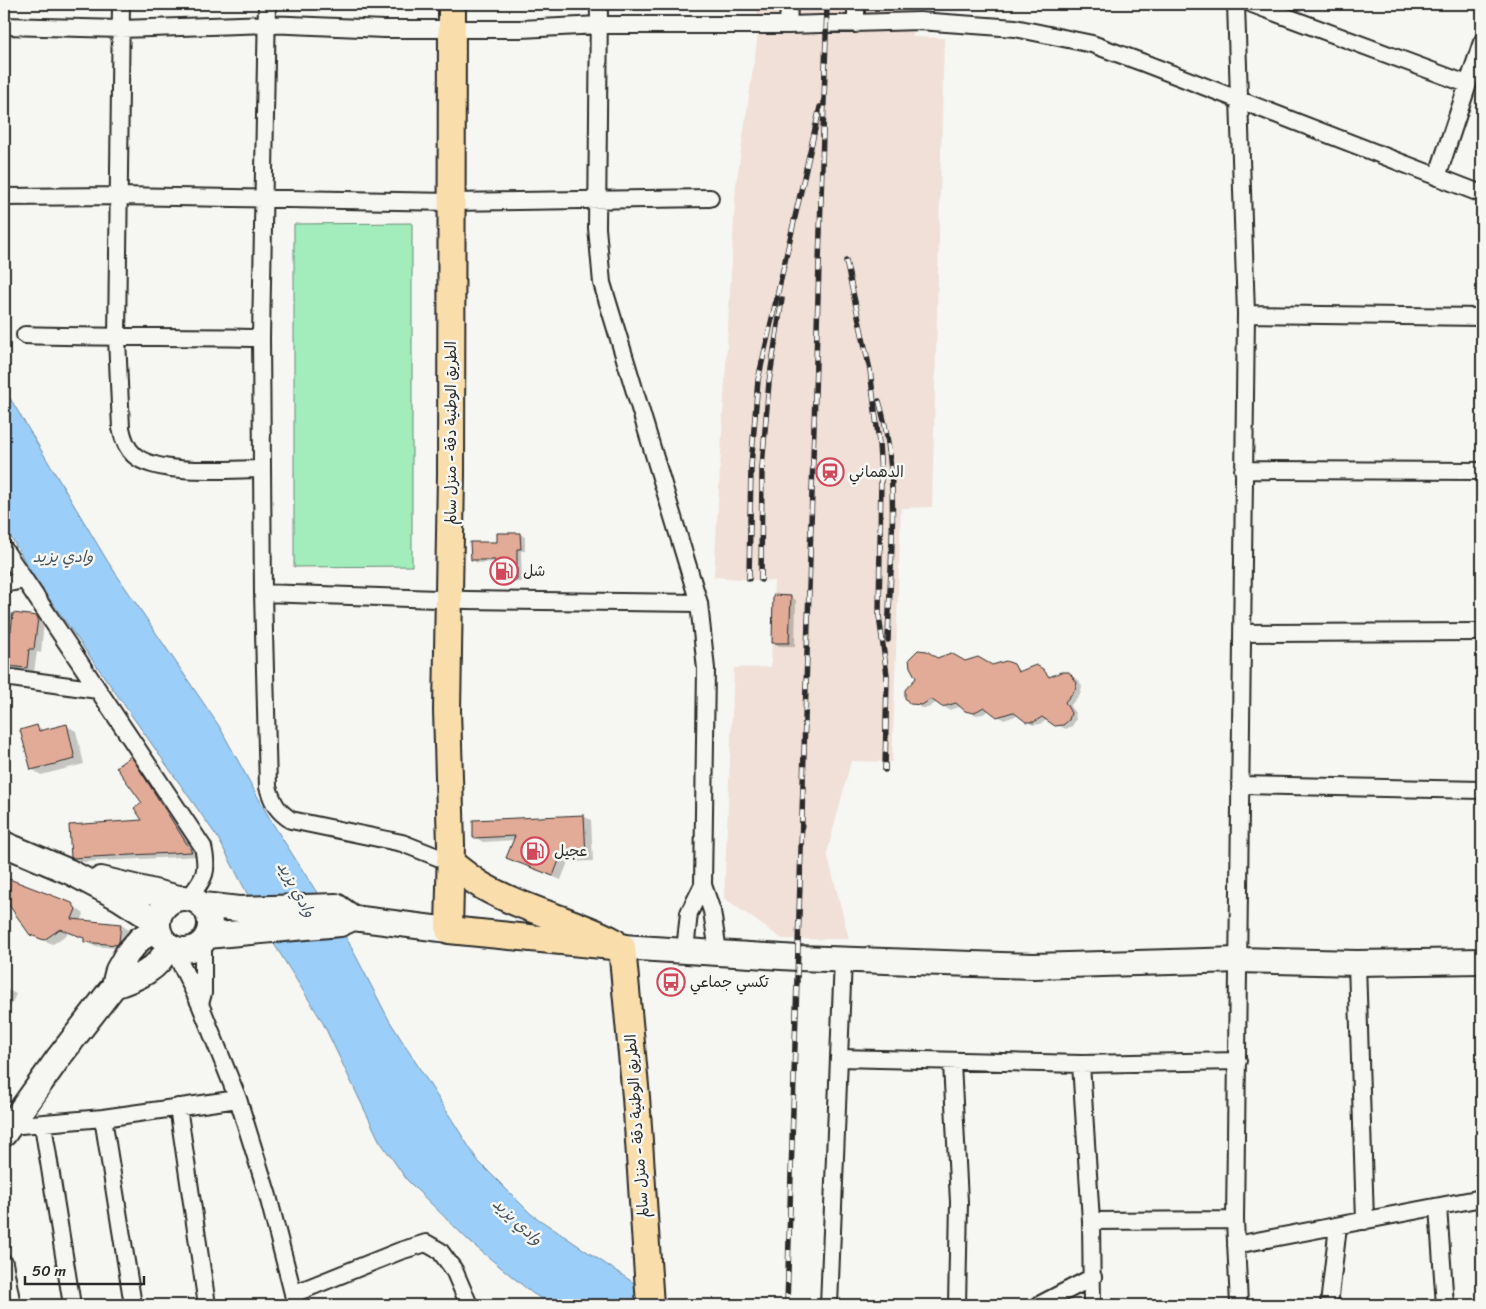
<svg xmlns="http://www.w3.org/2000/svg" width="1486" height="1309" font-family="Sriracha,'Playpen Sans Arabic',sans-serif">
<style>
.built{fill:#f0e0d7}
.green{fill:#a3ecbc;stroke:#678c74}
.water{fill:#9bcef8;stroke:#6e8da6}
.shadow{fill:#0003}
.building{fill:#e1ab97;stroke:#2b2b2b}
.lines{fill:none;stroke-linecap:round;stroke-linejoin:round}
.street-casing{stroke:#2b2b2b;stroke-width:20}
.secondary-casing{stroke:#2b2b2b;stroke-width:28}
.primary-casing{stroke:#2b2b2b;stroke-width:30}
.street{stroke:#f6f6f2;stroke-width:16}
.secondary{stroke:#f6f6f2;stroke-width:24}
.primary{stroke:#f9deab;stroke-width:26}
.rail-casing{stroke:#2b2b2b;stroke-width:5.5}
.rail{stroke:#f6f6f2;stroke-width:4;stroke-dasharray:11;stroke-linecap:butt}
.labels{text-anchor:middle;stroke-width:5;stroke-linejoin:round;paint-order:stroke}
.street-label{font-size:15px;fill:#2b2b2b;stroke:#f6f6f2}
.poi-label{font-size:15px;fill:#2b2b2b;stroke:#f6f6f2;text-anchor:start}
.water-label{font-size:16px;font-style:italic;fill:#47545e;stroke:#f6f6f2}
</style>
<rect width="100%" height="100%" fill="#f6f6f2"/>
<filter id="ink" filterUnits="userSpaceOnUse"><feTurbulence type="fractalNoise" baseFrequency=".02" numOctaves="2"/><feDisplacementMap in="SourceGraphic" scale="10" xChannelSelector="R" yChannelSelector="G"/><feConvolveMatrix kernelMatrix="1 2 1 2 8 2 1 2 1" color-interpolation-filters="sRGB"/></filter>
<g filter="url(#ink)">
<!-- built -->
<path class="built" d="M757 4H914L913 37 944 38 932 507 901 508 892 762 851 761 827 853 849 939H782L724 898 734 668 771 667 774 581 714 577 736 185 758 35Z"/>
<!-- green -->
<path class="green" d="M412 223V566L294 567V224Z"/>
<!-- water -->
<path class="water" d="M4 388 108 562 219 726 271 821 348 941 389 1020 478 1161 531 1214 634 1283 678 1305H552L532 1293 470 1242 407 1180 379 1140 322 1021 271 939 218 838 34 577 4 525Z"/>
<!-- shadow -->
<path class="shadow" d="M498 534H520L525 537V551H521L522 582H501L496 579V562L477 563 472 560 498 544Z
M790 597 796 600 795 646H779L773 642Z
M4 613 36 617 44 621 41 653 37 652 34 672 16 669 8 665 10 649 4 648Z
M937 659 992 666 1013 665 1021 672 1043 670 1051 677 1065 673 1079 680 1082 687 1080 694 1070 706 1075 713 1076 720 1072 726 1066 729 1047 720 1040 724 1033 725 1018 715 1004 720 990 710 983 714 976 715 963 706 949 710 937 702 928 708H921L907 698 908 687Z
M37 726 45 731 67 726 76 731 84 764 41 775 32 769Z
M131 758 139 763 199 856 81 862 73 857 145 821 143 803Z
M583 816 591 820 593 861 568 862 561 880 508 858 515 840 483 842 475 837Z
M4 878 71 904 84 914 81 921 121 925 129 930 127 947 125 949 94 946 85 941V939L69 933 53 944 40 939 31 934 4 896Z
M4 988 16 994 9 1010 4 1008Z"/>
<!-- building -->
<path class="building" d="M497 533H520L521 549H517V580H495V560H471L470 542H497Z
M773 595 791 596 789 643H772Z
M13 613 37 616 38 618 34 649H29L27 668 7 666 9 646H4V630L11 631Z
M918 650 927 651 937 658 951 653 965 661 978 657 992 665 1006 661 1014 664 1018 672 1036 665 1043 669 1049 677 1061 672H1069L1077 683 1075 690 1065 702 1071 713 1069 720 1063 725 1055 726 1042 717 1034 722H1026L1013 712 997 717 984 707 973 713 965 711 956 703 942 707 931 699 922 705 910 704 905 698V690L916 678 910 667 909 659Z
M67 724 75 759 31 770 20 730 37 725 39 731Z
M131 756 192 852 71 858 69 825 142 820 134 808 142 803 116 767Z
M584 815 586 857 560 858 553 876 506 858 515 836 473 838V820Z
M4 877 72 903 76 909 72 919 121 924 119 942 117 945 84 942V938L60 929 44 940 30 935 4 898Z"/>
<g class="lines">
<!-- street casing -->
<g class="street-casing">
<path id="street" d="M121 4 117 338 121 428C123 438 126 448 134 455 157 476 231 469 262 469
M267 4 261 338 263 593 268 787C273 803 277 811 291 820L402 843 450 862
M599 4 597 228 602 283 699 603 706 669 703 885 712 911 718 952
M1236 4 1246 314 1235 1220 1239 1305
M1252 4 1467 84
M856 24V4
M788 25 789 4
M4 26 121 29 267 24 384 29H521L599 25H788L919 21 1015 28 1092 44 1144 63 1482 194
M1437 177 1482 42
M4 197 118 196 451 202 710 198
M1246 314 1482 317
M25 335C104 338 182 336 261 338
M1243 470 1482 471
M4 549 203 847C209 873 204 878 189 898
M4 584 24 580
M263 593 467 600 699 603
M1242 633 1482 632
M4 677 98 690
M1240 785 1482 790
M173 948 200 1004 238 1099 268 1196 296 1305
M685 950 689 913 703 885
M1357 963 1365 1221
M200 1004 203 993V942
M839 1058 1081 1064 1238 1061
M952 1063 959 1202 957 1305
M1081 1064 1091 1221 1092 1305
M178 1107 207 1305
M103 1118 133 1305
M43 1125 72 1305
M9 1126 103 1118 238 1099
M1438 1207 1445 1305
M1091 1221 1235 1220
M1236 1245 1482 1198
M4 1263 12 1305
M293 1294 400 1251 426 1243 440 1251 454 1270 469 1305
M829 1305 843 959
M1039 1305 1093 1277
M1329 1305 1338 1226"/>
</g>
<!-- secondary casing -->
<g class="secondary-casing">
<path id="secondary" d="M4 844 70 872 119 898 158 923
M101 879 179 898
M158 924a26 26 0 1 1 52 0a26 26 0 1 1-52 0Z
M203 905 239 909 336 906 353 918 449 930
M207 936 340 924 353 918
M622 947 798 958 1034 966 1239 960 1357 963 1482 961
M114 986C138 978 158 970 169 946
M4 1134 59 1057 114 986 118 970 127 954 140 939 158 928"/>
</g>
<!-- primary casing -->
<g class="primary-casing">
<path id="primary" d="M452 4 451 475 447 710 451 845 449 930 622 947
M450 862C461 871 472 880 484 887 525 910 572 920 613 941
M622 947 636 1097 650 1305"/>
</g>
<!-- street -->
<use href="#street" class="street"/>
<!-- secondary -->
<use href="#secondary" class="secondary"/>
<!-- primary -->
<use href="#primary" class="primary"/>
<!-- rail casing -->
<g class="rail-casing">
<path id="rail" d="M846 261 870 370 879 443 881 476 879 616 887 675 885 770
M879 401C901 475 890 563 888 640
M749 579 751 466 758 380 820 107
M761 580 762 467 769 382 782 299
M787 1305 827 4"/>
</g>
<!-- rail -->
<use href="#rail" class="rail"/>
</g>
</g>
<!-- icons -->
<defs>
<g id="station-ring" transform="scale(1.4375)"><circle r="9.5" fill="#f6f6f2" stroke="#d1495b" stroke-width="1.5"/><path d="M-3-6H3Q5-6 5-4V2Q5 4 3 4L4.5 6H3L1.5 4h-3L-3 6H-4.5L-3 4Q-5 4-5 2V-4Q-5-6-3-6ZM-3.5-4v3h7v-3ZM-3.5 1v1.5H-2V1ZM2 1v1.5H3.5V1Z" fill="#d1495b"/></g>
<g id="fuel-ring" transform="scale(1.4375)"><circle r="9.5" fill="#f6f6f2" stroke="#d1495b" stroke-width="1.5"/><path d="M-5.5-6h7V0h2V4h1.3V-2.5L3-4.5l.8-.8L6-3V5H2.5V1h-1V6h-7ZM-4.2-4.7v3.2H.2V-4.7Z" fill="#d1495b"/></g>
<g id="bus-ring" transform="scale(1.4375)"><circle r="9.5" fill="#f6f6f2" stroke="#d1495b" stroke-width="1.5"/><path d="M-5-6H5V4H4V6H2V4H-2V6H-4V4H-5ZM-3.5-4V0h7V-4ZM-3.5 1.2v1.5H-2V1.2ZM2 1.2v1.5H3.5V1.2Z" fill="#d1495b"/></g>
</defs>
<g fill-rule="evenodd">
<use href="#station-ring" x="830" y="472"/>
<use href="#fuel-ring" x="504" y="571"/>
<use href="#fuel-ring" x="535" y="851"/>
<use href="#bus-ring" x="671" y="982"/>
</g>
<g class="labels">
<!-- street labels -->
<g class="street-label">
<text transform="translate(451 433) rotate(-90)" y="5">الطريق الوطنية دقة - منزل سالم</text>
<text transform="translate(637 1126) rotate(-94)" y="5">الطريق الوطنية دقة - منزل سالم</text>
</g>
<!-- poi labels -->
<g class="poi-label">
<text x="849" y="477">الدهماني</text>
<text x="523" y="576">شل</text>
<text x="554" y="856">عجيل</text>
<text x="690" y="987">تكسي جماعي</text>
</g>
<!-- water labels -->
<g class="water-label">
<text x="63" y="562">وادي يزيد</text>
<text transform="translate(297 889) rotate(61)" y="6">وادي يزيد</text>
<text transform="translate(518 1221) rotate(43)" y="6">وادي يزيد</text>
</g>
</g>
<!-- margin -->
<rect width="1486" height="1309" fill="none" stroke="#f6f6f2" stroke-width="20"/>
<rect x="10" y="10" width="1466" height="1289" fill="none" stroke="#2b2b2b" stroke-width="2" filter="url(#ink)"/>
<!-- scale -->
<path d="M25 1276v8h119v-8" fill="none" stroke="#2b2b2b" stroke-width="2.5"/>
<text x="32" y="1276" font-size="15" fill="#2b2b2b" stroke="#f6f6f2" stroke-width="4" paint-order="stroke">50 m</text>
</svg>
